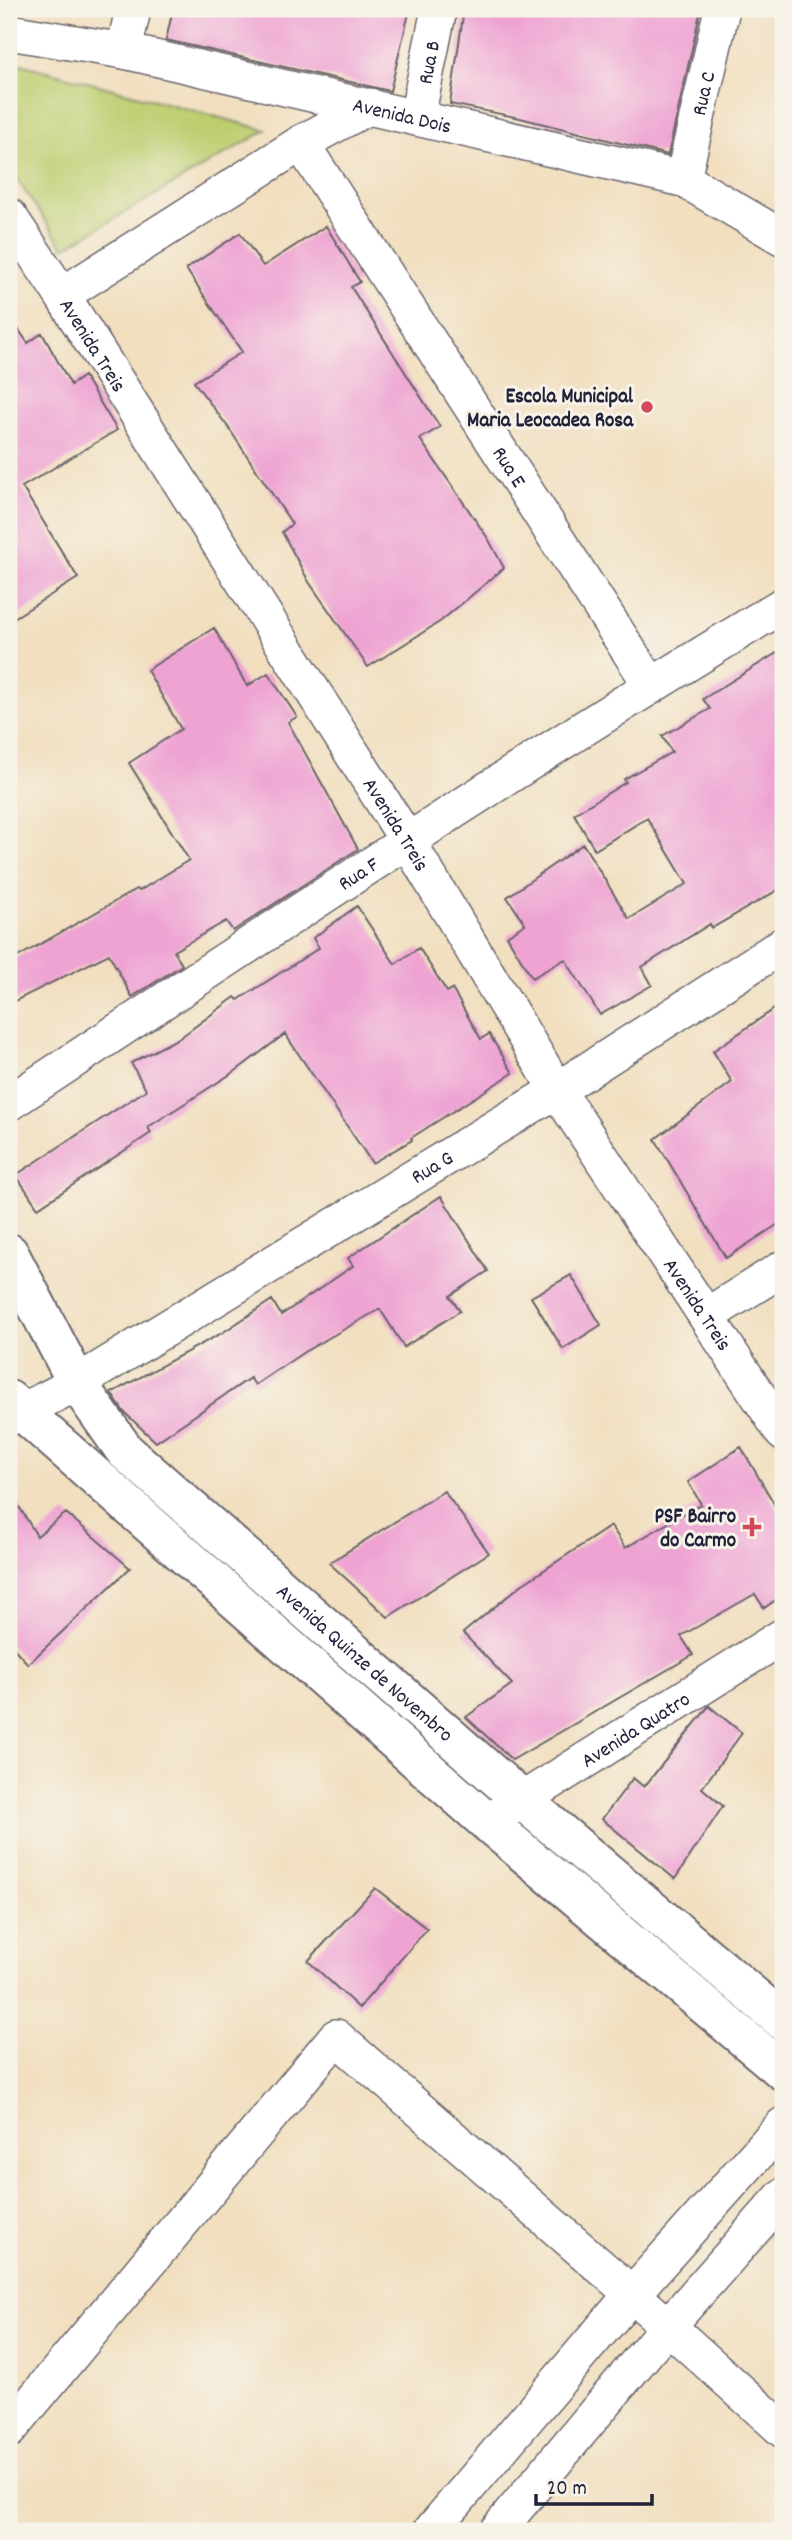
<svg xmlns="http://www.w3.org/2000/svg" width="792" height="2540" font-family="Dekko,sans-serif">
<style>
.green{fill:#becd6f;stroke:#707855;stroke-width:2}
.building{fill:#eea3d3}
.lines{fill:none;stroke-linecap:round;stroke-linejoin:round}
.street-casing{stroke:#6a646a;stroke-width:38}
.secondary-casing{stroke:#6a646a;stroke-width:42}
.street{stroke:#fff;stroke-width:35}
.secondary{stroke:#fff;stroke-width:38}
.poi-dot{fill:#d1495b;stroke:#f7f3e8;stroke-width:2.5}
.labels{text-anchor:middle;stroke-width:6;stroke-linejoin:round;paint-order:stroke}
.street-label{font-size:21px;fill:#22223b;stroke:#f7f3e8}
.poi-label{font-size:21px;font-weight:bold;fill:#22223b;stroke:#f7f3e8;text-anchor:end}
</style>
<rect width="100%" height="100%" fill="#f7f3e8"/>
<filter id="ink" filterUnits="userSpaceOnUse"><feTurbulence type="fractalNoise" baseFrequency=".0143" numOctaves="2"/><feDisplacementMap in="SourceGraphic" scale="14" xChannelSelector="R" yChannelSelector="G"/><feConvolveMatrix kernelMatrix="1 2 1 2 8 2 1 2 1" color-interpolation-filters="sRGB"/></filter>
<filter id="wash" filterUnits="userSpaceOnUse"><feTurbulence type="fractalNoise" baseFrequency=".00686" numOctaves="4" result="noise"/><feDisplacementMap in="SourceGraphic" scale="28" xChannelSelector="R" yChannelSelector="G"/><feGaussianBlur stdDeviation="1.57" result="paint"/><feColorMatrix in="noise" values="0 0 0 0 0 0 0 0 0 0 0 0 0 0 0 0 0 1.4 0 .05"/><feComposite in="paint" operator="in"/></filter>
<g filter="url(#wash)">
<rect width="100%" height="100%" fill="#f1dfc0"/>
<!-- green -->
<path class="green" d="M9 61 266 130 64 248 9 168Z"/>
<g id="blocks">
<!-- building -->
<path class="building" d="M173 9H410L390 91 166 40Z
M464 9H701L668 155 520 118 450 104Z
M326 226 360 282 351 287 440 427 420 439 489 540 504 568 441 621 368 667 309 582 282 532 292 524 228 427 194 382 242 352 186 269 240 233 263 266Z
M9 316 28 343 42 333 71 385 84 376 117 430 22 487 78 578 9 621Z
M214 628 247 686 268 673 297 717 288 722 358 849 233 931 226 921 174 951 182 965 132 997 109 954 9 1004V962L137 889 139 891 189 860 129 763 181 729 147 670Z
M783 649V887L712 928 710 924 642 967 652 985 600 1015 565 959 532 978 507 936 525 924 507 897 583 844 629 919 687 884 647 818 595 850 574 814 626 782 624 779 672 752 662 736 710 709 703 699Z
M357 906 395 964 419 948 447 992 452 989 481 1039 489 1034 513 1073 411 1138 412 1140 372 1163 285 1034 237 1070 148 1127 151 1133 38 1208 16 1175 146 1090 131 1063 181 1037 235 997 238 1000 319 948 313 938Z
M783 1003V1221L726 1258 655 1139 732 1082 713 1051Z
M441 1196 488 1271 450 1296 460 1311 404 1347 380 1309 304 1352 255 1385 250 1378 156 1442 124 1412 111 1393 222 1333 272 1300 281 1315 353 1266 348 1258Z
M571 1275 601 1325 563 1349 531 1297Z
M741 1447 783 1519V1595L764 1608 755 1594 681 1636 693 1655 512 1760 466 1717 512 1684 463 1633 520 1586 611 1526 625 1548 701 1504 688 1482Z
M9 1490 37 1536 66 1513 130 1568 28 1664 9 1643Z
M444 1491 489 1553 388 1617 329 1563Z
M709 1706 742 1733 702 1788 723 1806 675 1879 602 1819 633 1778 644 1787Z
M375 1888 427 1929 359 2008 308 1961Z"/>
</g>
</g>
<g filter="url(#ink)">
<use href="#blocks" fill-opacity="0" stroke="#6a646a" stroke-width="2"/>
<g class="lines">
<!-- street casing -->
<g class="street-casing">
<g id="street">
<path id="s1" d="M9 32 124 51 683 179 783 238"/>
<path d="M124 51 133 9"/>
<path id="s2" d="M417 117 439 9"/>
<path id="s3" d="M301 143 651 685"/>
<path id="s4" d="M683 179 722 9"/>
<path id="s5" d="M9 216 62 295 407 840 557 1090 783 1433"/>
<path d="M62 295 301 143 370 106"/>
<path id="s6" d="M9 1103C265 934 520 764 783 605"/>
<path d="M706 1316 783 1268"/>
<path id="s7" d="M9 1418 77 1383 557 1090 783 945"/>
<path id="s8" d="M487 1822 783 1636"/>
<path d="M9 2430 336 2037 632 2294 783 2430"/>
<path d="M431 2531 632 2294 783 2125"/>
<path d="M497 2531 668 2326 783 2196"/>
</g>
</g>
<!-- secondary casing -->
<g class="secondary-casing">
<g id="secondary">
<path id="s9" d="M9 1253 77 1383 125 1451 522 1800 783 2021"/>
<path d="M9 1400 487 1822 783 2071"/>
</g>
</g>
<!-- street -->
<use href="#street" class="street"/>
<!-- secondary -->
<use href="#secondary" class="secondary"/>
</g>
</g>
<!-- markers -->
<g class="poi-dot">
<circle cx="647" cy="407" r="7"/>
<path d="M748.5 1516.5h7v7h7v7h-7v7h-7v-7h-7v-7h7z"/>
</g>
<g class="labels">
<!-- street labels -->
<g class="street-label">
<text dy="7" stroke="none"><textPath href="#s2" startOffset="56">Rua B</textPath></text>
<text dy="7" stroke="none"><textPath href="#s4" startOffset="88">Rua C</textPath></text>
<text dy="7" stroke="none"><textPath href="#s1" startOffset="402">Avenida Dois</textPath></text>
<text dy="7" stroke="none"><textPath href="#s5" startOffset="154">Avenida Treis</textPath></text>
<text dy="7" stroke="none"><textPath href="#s3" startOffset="385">Rua E</textPath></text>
<text dy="7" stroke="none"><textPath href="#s5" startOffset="721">Avenida Treis</textPath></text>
<text dy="7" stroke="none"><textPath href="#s6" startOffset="418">Rua F</textPath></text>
<text dy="7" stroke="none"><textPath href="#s7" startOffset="492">Rua G</textPath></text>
<text dy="7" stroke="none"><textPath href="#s5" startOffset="1288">Avenida Treis</textPath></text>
<text dy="7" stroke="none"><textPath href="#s9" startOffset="550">Avenida Quinze de Novembro</textPath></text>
<text dy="7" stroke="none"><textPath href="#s8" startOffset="175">Avenida Quatro</textPath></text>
</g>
<!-- poi labels -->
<g class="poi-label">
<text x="633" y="402">Escola Municipal<tspan x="633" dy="24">Maria Leocadea Rosa</tspan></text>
<text x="736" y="1522">PSF Bairro<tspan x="736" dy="24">do Carmo</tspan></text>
</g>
</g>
<!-- margin -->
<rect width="792" height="2540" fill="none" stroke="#f7f3e8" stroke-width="35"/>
<!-- scale -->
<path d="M536 2494v10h116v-10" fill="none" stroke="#22223b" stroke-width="3.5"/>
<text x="547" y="2494" font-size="21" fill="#22223b" stroke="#f7f3e8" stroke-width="5" paint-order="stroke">20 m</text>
</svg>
